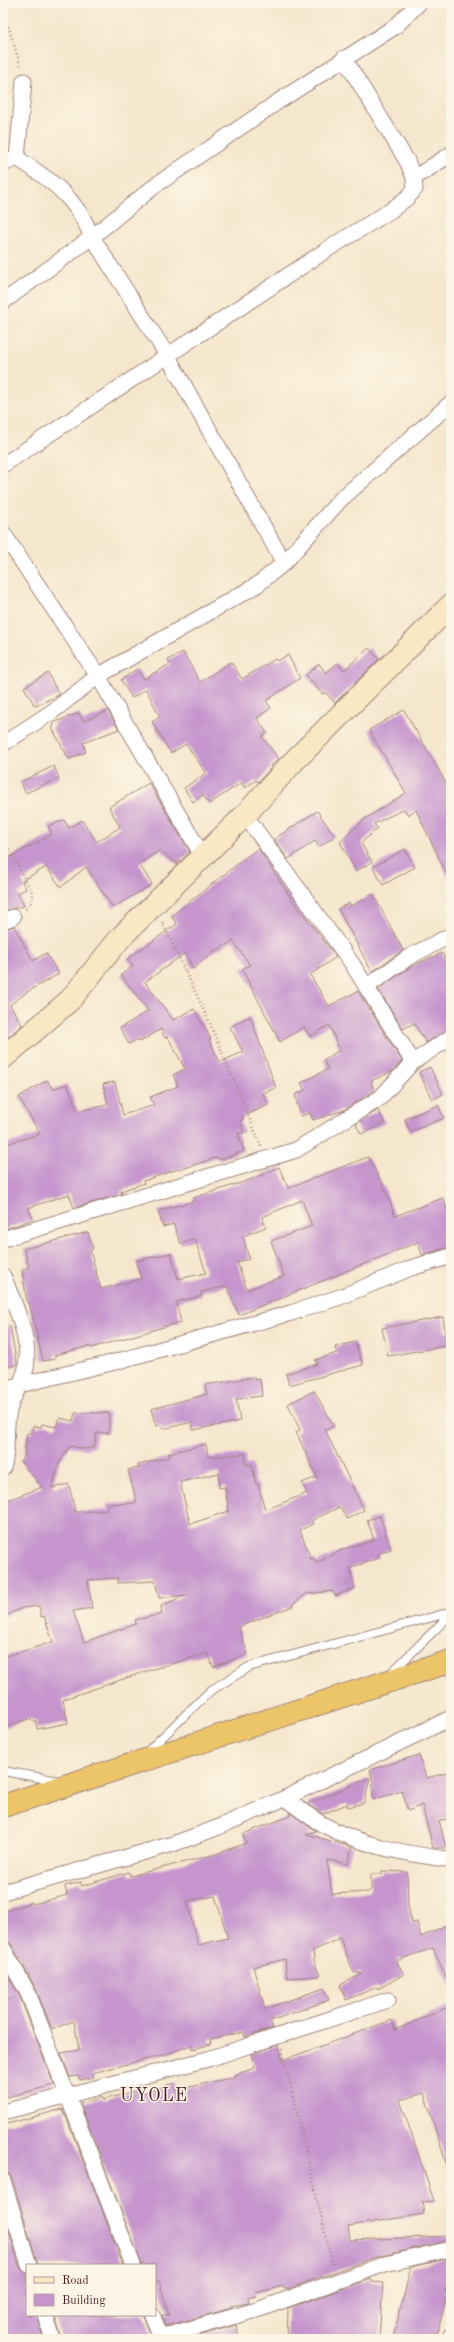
<svg xmlns="http://www.w3.org/2000/svg" width="454" height="2342" font-family="'Old Standard TT',serif">
<style>
.building{fill:#c695ce;fill-rule:evenodd}
.lines{fill:none;stroke-linecap:round;stroke-linejoin:round}
.lane-casing{stroke:#a0837c;stroke-width:10}
.street-casing{stroke:#a0837c;stroke-width:17}
.secondary-casing{stroke:#a0837c;stroke-width:24}
.highway-casing{stroke:#a0837c;stroke-width:24}
.path{stroke:#a0837c;stroke-width:2.5;stroke-dasharray:1 3;stroke-linecap:butt}
.lane{stroke:#fff;stroke-width:8}
.street{stroke:#fff;stroke-width:15}
.secondary{stroke:#f8e8c3;stroke-width:22}
.highway{stroke:#edc569;stroke-width:22}
.labels{text-anchor:middle;stroke-width:3;stroke-linejoin:round;paint-order:stroke}
.quarter-label{font-size:18px;letter-spacing:1px;fill:#4a1f2b;stroke:#fcf5e5}
</style>
<rect width="100%" height="100%" fill="#fcf5e5"/>
<filter id="ink" filterUnits="userSpaceOnUse"><feTurbulence type="fractalNoise" baseFrequency=".025" numOctaves="2"/><feDisplacementMap in="SourceGraphic" scale="8" xChannelSelector="R" yChannelSelector="G"/><feConvolveMatrix kernelMatrix="1 2 1 2 8 2 1 2 1" color-interpolation-filters="sRGB"/></filter>
<filter id="wash" filterUnits="userSpaceOnUse"><feTurbulence type="fractalNoise" baseFrequency=".012" numOctaves="4" result="noise"/><feDisplacementMap in="SourceGraphic" scale="16" xChannelSelector="R" yChannelSelector="G"/><feGaussianBlur stdDeviation="0.9" result="paint"/><feColorMatrix in="noise" values="0 0 0 0 0 0 0 0 0 0 0 0 0 0 0 0 0 1.4 0 .05"/><feComposite in="paint" operator="in"/></filter>
<g filter="url(#wash)">
<rect width="100%" height="100%" fill="#f5e7cd"/>
<g id="blocks">
<!-- building -->
<path class="building" d="M369 648 379 659 335 703 325 692 322 694 306 675 319 664 326 673 338 663 344 670Z
M183 652 200 682 231 662 242 679 275 659 277 661 288 655 300 678 266 701 271 708 257 718 267 733 262 737 279 759 270 766 271 768 258 782 256 780 245 788 241 783 209 804 203 795 193 802 184 788 206 773 186 744 171 753 152 722 160 717 146 689 132 698 121 680 137 669 144 679 170 664 168 660Z
M48 673 59 695 35 706 24 687Z
M404 710 446 783 451 780V883L416 810 408 815 404 809 374 824 378 828 361 843 372 862 356 871 340 842 366 818 406 793 369 730Z
M108 711 119 729 83 743 86 752 69 759 52 728 54 726 53 723 79 713 83 721Z
M54 766 59 778 26 793 20 782Z
M149 783 190 852 177 864 160 850 139 864 152 884 113 908 86 867 61 887 46 867 22 881 26 889 18 893 24 906 3 911V861L52 834 48 826 64 820 69 828 82 820 97 842 120 827 109 807Z
M317 811 335 836 319 847 315 841 288 859 274 839Z
M258 848 291 898 336 957 310 975 329 1006 358 991 402 1061 393 1071 371 1081 374 1091 344 1110 313 1120 310 1113 301 1116 295 1095 305 1090 301 1083 328 1069 323 1060 340 1050 329 1025 310 1037 304 1027 280 1042 242 969 250 965 233 941 213 952 193 969 185 953 145 982 173 1020 194 1009 211 1039 209 1040 220 1062 243 1052 230 1027 250 1016 276 1088 263 1093 268 1105 242 1117 243 1120 240 1121 244 1132 238 1134 244 1151 219 1160 218 1157 182 1169 181 1168 143 1181 144 1183 121 1191 122 1194 74 1208 69 1194 28 1208 33 1219 3 1230V1145L40 1134 19 1097 47 1080 53 1089 67 1084 78 1111 108 1105 103 1084 115 1082 123 1115 154 1105 150 1097 178 1086 173 1075 185 1069 168 1037 165 1038 161 1029 140 1042 138 1039 129 1044 120 1028 148 1011 121 975 133 966 127 959 177 924 171 916Z
M405 849 415 867 383 885 373 867Z
M373 894 403 950 372 972 338 909 349 903 351 906Z
M14 926 33 961 46 953 59 974 27 992 10 1005 22 1025 3 1041V930Z
M442 953 447 963 451 962V1028L426 1043 414 1023 403 1029 378 989 412 966Z
M430 1067 443 1094 432 1100 419 1072Z
M438 1105 444 1118 410 1132 405 1119Z
M378 1110 385 1123 361 1134 356 1124Z
M368 1157 385 1189 395 1216 443 1198 451 1219V1247L422 1255 418 1242 239 1315 227 1286 201 1292 202 1296 176 1302 181 1322 91 1348 90 1346 55 1355V1359L43 1361 29 1302H27L22 1270 29 1266 24 1249 88 1232 93 1249 90 1250 101 1289 141 1279 136 1261 171 1253 178 1279 206 1273 195 1239 181 1244 173 1224 163 1227 158 1211 194 1201 193 1198 250 1180 279 1167 288 1188ZM302 1200 312 1226 271 1241 284 1276 247 1290 237 1262 249 1259 243 1236 266 1227 262 1217Z
M443 1317 445 1332H451V1345L388 1356 382 1328Z
M10 1326 17 1365 3 1368V1327Z
M355 1342 363 1365 289 1385 286 1374 317 1364 315 1360 337 1353 335 1347Z
M254 1377V1380L260 1379 262 1396 236 1399 240 1421 193 1430 192 1422 163 1429 161 1425 156 1426 151 1409 207 1394 205 1385Z
M314 1391 334 1426 325 1430 364 1510 347 1519 340 1507 312 1520 314 1524 300 1530 311 1559 314 1558 316 1563 344 1549 374 1540 367 1520 380 1516 391 1549 378 1554 379 1558 350 1568 355 1588 335 1596 333 1591 306 1594 292 1605 293 1606 238 1627 248 1654 213 1667 208 1653 150 1670 67 1698 63 1700 68 1723 37 1729 36 1721H32L31 1718 3 1728V1696L7 1694 3 1683V1657L53 1642 44 1616 41 1617 39 1606 22 1608 3 1617V1502L42 1487 20 1461 24 1457 27 1433H32L33 1426 41 1427 42 1424 56 1427 59 1418 73 1421 75 1413H109V1433H97L94 1447 85 1449 70 1446 59 1463 52 1488 69 1484 75 1512 107 1510V1504L137 1503 128 1470 139 1468 138 1465 170 1457 169 1453 206 1444 208 1457 245 1454 246 1465 252 1464 256 1484H258L265 1510 307 1493 302 1483 317 1477 296 1432 300 1430 288 1404ZM219 1473V1488L225 1487 229 1511 190 1524 180 1482ZM118 1578V1583L155 1581 159 1598 186 1595 161 1606 162 1614 135 1620 136 1624 84 1642 73 1611 92 1608 88 1580Z
M419 1755 426 1778 451 1772V1819L439 1820 446 1848H433L422 1805 408 1811 402 1791 373 1800V1781L370 1770Z
M370 1778 364 1803 348 1807 347 1804 323 1814 307 1804Z
M289 1812 316 1831 306 1834 352 1847 348 1864 327 1860 332 1894 368 1892 371 1890V1874H382V1871L407 1872 408 1906 412 1923 417 1922 421 1937 451 1923V1988L433 1948 396 1961 404 1974 378 1989 377 1987 346 2000 340 1985 362 1974 361 1973H354L340 1938 313 1951 314 1961 320 1976 287 1978 285 1959 253 1967 265 2009 324 1988 329 2000 270 2021 273 2028 245 2037 244 2032 210 2039 211 2044 193 2049 192 2045 167 2054 92 2073 94 2077 80 2080 78 2076 70 2077 61 2053 79 2050 74 2021 52 2029 36 1989 11 1944 3 1939V1912L32 1902 33 1904 67 1895 65 1886 81 1882 82 1886 129 1872 130 1876 216 1854 246 1843 243 1834 290 1816ZM215 1896 228 1938 198 1945 187 1901Z
M3 1967 20 1997 54 2085 3 2098V2048L6 2047 5 2041H7L3 2028Z
M451 2006V2169H448L424 2093 400 2100 434 2201 422 2202 424 2214 348 2226 350 2240 451 2236V2240L372 2258 288 2289H284L283 2286 255 2293 256 2296 248 2298 249 2303 231 2306 232 2308 166 2326 162 2315H169L159 2281 155 2282V2265H142L80 2104 102 2097 103 2100 141 2089 142 2093 174 2083 176 2090 235 2077 234 2075 255 2068 251 2054 278 2045 283 2060 392 2020 395 2030Z
M63 2109 123 2265H38L12 2178 9 2174 3 2172V2125Z
M3 2211 20 2268 27 2274V2315H36L44 2339H3Z
M451 2258V2267L445 2293 447 2294 436 2339H393L411 2267Z
M371 2279 372 2282 383 2283 379 2339H287L288 2308Z
M54 2315H143L152 2339H62Z
M236 2325 239 2339H187Z"/>
</g>
</g>
<g filter="url(#ink)">
<use href="#blocks" fill-opacity="0" stroke="#a0837c" stroke-width="1"/>
<g class="lines">
<!-- lane casing -->
<g class="lane-casing">
<path id="lane" d="M389 1675 451 1614
M147 1752 210 1691 249 1667 451 1612
M3 1771 59 1781"/>
</g>
<!-- street casing -->
<g class="street-casing">
<path id="street" d="M17 158 24 81
M3 164 17 158C52 181 76 197 92 237L167 355 284 563
M414 178 451 154
M3 302 92 237 156 185 279 101 396 26 419 3
M3 465 331 247 390 211 408 197 415 189 414 178 407 161 344 58
M3 533 98 676 203 857
M3 744 53 711 98 676 257 585 284 563 341 499 451 403
M245 815 351 962 413 1062
M3 921 13 917
M366 987 409 957 451 935
M3 1239 296 1150 380 1098 413 1062 451 1037
M3 1276C14 1303 31 1338 26 1368 23 1383 12 1396 9 1411 4 1430 9 1449 3 1468
M3 1389 111 1363 291 1313 340 1297 411 1268 451 1256
M285 1798 451 1718
M3 1892 173 1844 214 1829 285 1798C297 1807 309 1817 322 1824 363 1847 406 1853 451 1860
M3 1948 28 1993 133 2265
M3 2112 208 2059 388 2000
M3 2181 29 2265
M45 2315 53 2339
M152 2315 162 2339
M161 2337 257 2310 385 2264 451 2249
M449 2339 451 2335"/>
</g>
<!-- secondary casing -->
<g class="secondary-casing">
<path id="secondary" d="M3 1058 70 1000 122 936 245 815 292 763 451 605"/>
</g>
<!-- highway casing -->
<g class="highway-casing">
<path id="highway" d="M3 1806 451 1661"/>
</g>
<!-- path -->
<path class="path" d="M3 3 5 16 21 67
M3 838 32 892V901L25 910
M162 922 210 1023 261 1146
M3 2001 15 1998
M282 2049 333 2267"/>
<!-- lane -->
<use href="#lane" class="lane"/>
<!-- street -->
<use href="#street" class="street"/>
<!-- secondary -->
<use href="#secondary" class="secondary"/>
<!-- highway -->
<use href="#highway" class="highway"/>
</g>
</g>
<g class="labels">
<!-- quarter labels -->
<g class="quarter-label">
<text x="154" y="2101">UYOLE</text>
</g>
</g>
<!-- margin -->
<rect width="454" height="2342" fill="none" stroke="#fcf5e5" stroke-width="16"/>
<!-- legend -->
<rect x="26" y="2264" width="130" height="52" fill="#fcf5e5" stroke="#b59f9b"/>
<rect x="34" y="2277" width="20" height="6" fill="#f8e8c3" stroke="#b59f9b"/>
<text x="62" y="2284" font-size="12" fill="#4a1f2b">Road</text>
<rect x="34" y="2294" width="20" height="12" fill="#c695ce" stroke="#b59f9b"/>
<text x="62" y="2304" font-size="12" fill="#4a1f2b">Building</text>
</svg>
